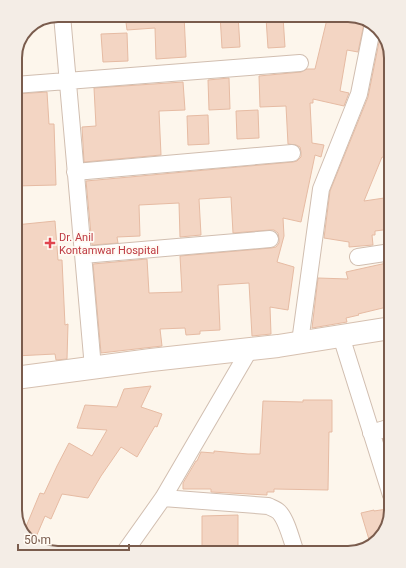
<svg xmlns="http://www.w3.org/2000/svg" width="406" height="568" font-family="Roboto,sans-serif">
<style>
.building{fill:#f3d5c3;stroke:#e6bba3}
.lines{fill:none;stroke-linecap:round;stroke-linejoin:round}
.street-casing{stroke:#d1beb0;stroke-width:18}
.secondary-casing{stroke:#d6c0b0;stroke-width:24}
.street{stroke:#fff;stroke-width:16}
.secondary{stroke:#fff;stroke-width:22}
.health-dot{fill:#e0444e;stroke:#fffaf3;stroke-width:1.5}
.labels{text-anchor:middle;stroke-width:3.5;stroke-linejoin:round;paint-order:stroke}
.health-label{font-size:11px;fill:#be3a42;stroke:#fffaf3;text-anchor:start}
.rim{fill:none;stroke:#7a5c4d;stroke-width:2}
</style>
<rect width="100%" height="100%" fill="#fdf6ec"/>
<!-- building -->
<path class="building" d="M125 15H184L186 57 156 59 155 28 127 30Z
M220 15H238L240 47 222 48Z
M328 15H350L365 19 358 52 347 50 340 91 349 93 344 106 313 99V103H310L312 143 324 145 321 157 315 155 301 222 283 218 284 236 277 262 294 267 288 310 270 307 271 334 252 336 249 283 218 285 220 330 200 331V334L186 335 185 328 160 329 162 346 101 353 93 264 147 259 149 293 182 292 180 256 271 248 276 247 279 243V239L278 233 274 230H270L233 233 231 197 199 199 201 235 180 237 179 203 139 205 140 236 117 237 118 243 92 245 86 181 293 162 297 161 301 157V152L300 147 296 145 288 144 286 106 260 107 259 76 301 72 307 69H315Z
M283 17 285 47 268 48 266 18Z
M381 32 385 36 391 58V159L382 157 364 201 391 197V229L375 231V235H372L373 245 349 247V242L324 238 330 191 368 97Z
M127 33 128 61 103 62 101 34Z
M229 78 230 109 209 110 208 80Z
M183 82 185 110 159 111 161 155 84 162 82 127 96 126 94 88Z
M47 92 49 124H54L56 185 15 186V144H18L17 119H15V94Z
M258 110 259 138 237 139 236 111Z
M208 115 209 144 188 145 187 116Z
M55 221 58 260H62L65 325 68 324 67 359 56 360 55 354 15 356V225Z
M391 262V306L358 314 359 315 346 318 347 322 312 328 318 278 348 279 346 272Z
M151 386 141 407 162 414 157 427 155 426 137 457 121 447 101 476 88 498 62 494 51 519 45 516 33 544 23 534 40 493 44 494 57 466 69 443 92 456 107 430 77 428 85 405 117 407 124 389Z
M303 400H332V432H329L328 490 274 489V492H267V495L211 492V489H183V483L196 461H197L201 452 214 453V451L248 454H260L263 401 303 402Z
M387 509 389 518 385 532 371 546 361 513 374 510V511Z
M238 515V546H219V553H202V516Z"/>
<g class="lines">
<!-- street casing -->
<g class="street-casing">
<path id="street" d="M62 15 93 368
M15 85 300 63
M75 172 292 153
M83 255 270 239
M358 257 391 252
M341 336 391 495
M300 342 321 189 359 94 373 24
M371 433 391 427
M163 498 268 506C272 508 276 509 279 512 287 520 292 542 296 553
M124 553 163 498 250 349"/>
</g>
<!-- secondary casing -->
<g class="secondary-casing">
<path id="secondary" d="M15 378 151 360 278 346 391 328"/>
</g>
<!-- street -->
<use href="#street" class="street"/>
<!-- secondary -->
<use href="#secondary" class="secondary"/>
</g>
<!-- markers -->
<path class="health-dot" d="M48 237h4v4h4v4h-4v4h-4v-4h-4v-4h4z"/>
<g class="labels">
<!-- health labels -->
<g class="health-label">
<text x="59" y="241">Dr. Anil<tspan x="59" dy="13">Kontamwar Hospital</tspan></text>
</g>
</g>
<!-- crop -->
<path d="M0 0H406V568H0ZM58 22H348A36 36 0 0 1 384 58V510A36 36 0 0 1 348 546H58A36 36 0 0 1 22 510V58A36 36 0 0 1 58 22Z" fill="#f4ede6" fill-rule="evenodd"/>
<path class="rim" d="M58 22H348A36 36 0 0 1 384 58V510A36 36 0 0 1 348 546H58A36 36 0 0 1 22 510V58A36 36 0 0 1 58 22Z"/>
<!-- scale -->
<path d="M18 544v6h111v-6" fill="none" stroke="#7a5c4d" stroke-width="2"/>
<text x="24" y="544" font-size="12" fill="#7a5c4d" stroke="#fffaf3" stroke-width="3" paint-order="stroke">50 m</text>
</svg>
